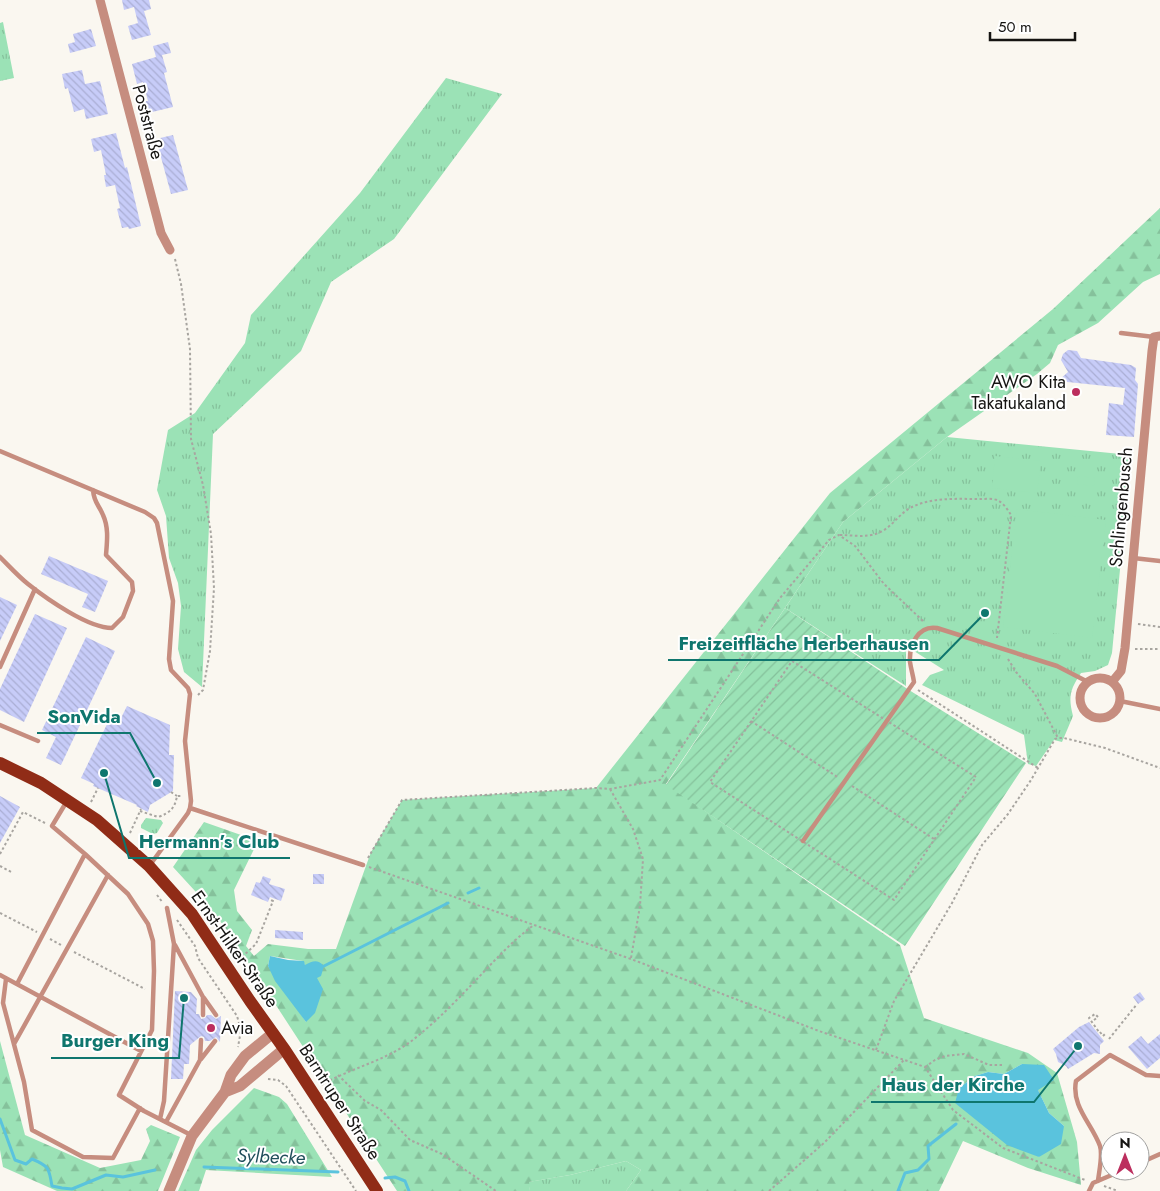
<svg xmlns="http://www.w3.org/2000/svg" width="1160" height="1191" font-family="Jost,sans-serif">
<style>
.grass{fill:url(#grass-tufts)}
.forest{fill:url(#forest-firs);fill-rule:evenodd}
.garden{fill:url(#garden-furrows)}
.pitch{fill:#9be2b6}
.water{fill:#5ac3dd}
.lines{fill:none;stroke-linecap:round;stroke-linejoin:round}
.stream{stroke:#5ac3dd;stroke-width:3}
.building{fill:url(#building-back-hatch)}
.path{stroke:#a8a5a0;stroke-width:2;stroke-dasharray:2.5 2.5;stroke-linecap:butt}
.service{stroke:#c68d7f;stroke-width:4.5}
.minor{stroke:#c68d7f;stroke-width:9}
.tertiary{stroke:#c68d7f;stroke-width:11}
.primary{stroke:#902c17;stroke-width:12}
.poi-dot{fill:#bc2e5e;stroke:#fff;stroke-width:2}
.labels{text-anchor:middle;stroke-width:4;stroke-linejoin:round;paint-order:stroke}
.street-label{font-size:18px;fill:#151412;stroke:#fff}
.poi-label{font-size:18px;fill:#151412;stroke:#fff;text-anchor:end}
.water-label{font-size:19px;font-style:italic;fill:#214f5b;stroke:#fff}
.leader{fill:none;stroke:#0f766e;stroke-width:2}
.callout-dot{fill:#0f766e;stroke:#fff;stroke-width:2}
.callout-label{font-size:19px;text-anchor:middle;font-weight:bold;fill:#0f766e;stroke:#fff;stroke-width:4;stroke-linejoin:round;paint-order:stroke}
</style>
<defs>
<pattern id="grass-tufts" width="24" height="20" patternUnits="userSpaceOnUse" patternTransform="scale(1.25)"><rect width="24" height="20" fill="#9be2b6"/><path d="M3 7l-1-3M5 7V3M7 7l1-3M15 17l-1-3M17 17v-4M19 17l1-3" fill="none" stroke="#85c19b"/></pattern>
<pattern id="forest-firs" width="22" height="20" patternUnits="userSpaceOnUse" patternTransform="scale(1.25)"><rect width="22" height="20" fill="#9be2b6"/><path d="M5 1l3.5 6h-7zM16 11l3.5 6h-7z" fill="#85c19b"/></pattern>
<pattern id="garden-furrows" width="10" height="10" patternUnits="userSpaceOnUse" patternTransform="scale(1.25)"><rect width="10" height="10" fill="#9be2b6"/><path d="M-1 1l2-2M0 10L10 0M9 11l2-2" fill="none" stroke="#85c19b"/></pattern>
<pattern id="building-back-hatch" width="6" height="6" patternUnits="userSpaceOnUse" patternTransform="scale(1.25)"><rect width="6" height="6" fill="#c7ccf8"/><path d="M-1 5l2 2M0 0l6 6M5-1l2 2" fill="none" stroke="#aaaed4"/></pattern>
</defs>
<rect width="100%" height="100%" fill="#faf7f0"/>
<!-- grass -->
<path class="grass" d="M3 22 14 78 0 81V23Z
M446 78 502 94 394 239 331 282 301 351 213 434 202 687 184 672 178 649 181 606 178 583 169 558 166 516 157 490 168 430 195 413 245 343 251 315 360 193Z
M947 437 1131 455 1112 653 1108 665 1095 671 1081 673C1070 690 1068 696 1073 716L1062 742 1054 740 1036 766 1028 764 1024 735 922 685 930 675 944 670 906 646V686L785 608 843 522Z
M146 818 161 820 163 823 157 833 153 834 141 828V825Z
M626 1161 641 1170 626 1191H530L528 1182 570 1175Z"/>
<!-- forest -->
<path class="forest" d="M1160 208V274L1143 282 1098 323 1058 345 1050 363 1037 374 947 437 843 522 666 784 900 945 924 1018 1028 1053 1057 1073 1077 1142 1081 1185 1028 1168 963 1141 939 1191H626L641 1170 626 1161 570 1175 529 1182 530 1191H397L227 930 206 903 173 867 204 822 258 841 234 890 237 911 252 930 246 946 254 956 268 944 308 949H336L371 852 402 800 596 788 830 493 1053 309ZM270 956 303 961 305 965 306 1022 268 966ZM1022 1064 1038 1090 1049 1113 1064 1126 1039 1157 959 1088 975 1076 988 1072 1004 1074Z
M0 1041 25 1135 100 1168 141 1160 150 1141 146 1129 151 1125 180 1137 158 1191H57L3 1167 0 1150Z
M254 1088 279 1097 287 1104 332 1177 206 1170 199 1191H178L196 1150 212 1130Z"/>
<!-- garden -->
<path class="garden" d="M785 608 909 690 1026 763 905 946 666 785Z"/>
<!-- pitch -->
<path class="pitch" d="M995 456 1041 461 1037 493 992 488Z
M1078 476 1095 478 1094 486 1077 484Z
M1017 509 1106 520 1092 638 1003 627Z"/>
<!-- water -->
<path class="water" d="M270 956 288 960 304 961 305 965C313 961 317 959 324 966L321 976 317 978 323 989 315 1013 306 1022 275 981 268 966Z
M1022 1064 1044 1065 1054 1080 1038 1090 1049 1113 1064 1126 1061 1144 1039 1157 1007 1145 955 1103 959 1088 975 1076 988 1072 1004 1074Z"/>
<g class="lines">
<!-- stream -->
<path class="stream" d="M468 893 479 888
M324 966 448 903
M0 1119 15 1160 26 1164 32 1159C49 1166 49 1168 52 1186L62 1188 72 1189 106 1175 123 1177 155 1170
M204 1167 338 1172
M385 1178 395 1177 405 1181 409 1191
M898 1191 905 1173 918 1170 929 1159 928 1146 956 1124"/>
</g>
<!-- building -->
<path class="building" d="M122 0H149L151 9 144 11 151 35 132 40 128 26 138 23 134 7 124 10Z
M91 29 96 46 70 53 68 44 75 42 73 34Z
M168 42 171 53 162 55 167 72 164 73 173 107 148 113 145 101H148L143 82 137 84 132 64 156 57 153 46Z
M82 70 85 84 100 81 108 114 86 119 84 109 74 112 68 88 65 89 62 74Z
M116 133 125 168 127 167 141 226 129 229 128 227 122 228 117 209 120 208 115 185 106 187 104 175H106L101 150 94 152 91 139Z
M173 135 188 190 171 194 156 139Z
M1068 350 1077 351 1081 358 1131 365 1136 368 1135 380 1138 384 1134 437 1106 435 1109 403 1123 405 1125 388 1058 381 1068 372 1061 360 1063 354Z
M49 556 108 581 95 612 82 607 88 594 41 574Z
M0 597 17 605 0 641Z
M35 614 67 628 24 722 0 710V689Z
M86 637 115 651 61 765 46 758 56 737 42 730Z
M127 706 170 725 169 755H174L173 791 150 805 148 812 136 806 137 805 93 786 94 784 81 778 109 720 118 724Z
M0 796 20 807 0 843Z
M313 874H324V884H313Z
M263 876 271 879 269 884 285 889 281 901 270 897 268 902 251 895 256 882 260 883Z
M275 930 303 932V940L275 938Z
M175 991 191 992 197 999 196 1014H199L201 1019 205 1018 207 1015H211L216 1019 221 1016 220 1042 216 1037 210 1041H205L204 1037 201 1036 190 1045 189 1064H184L183 1079H171Z
M1140 992 1145 999 1138 1004 1133 997Z
M1089 1022 1104 1041 1100 1045V1054L1094 1053 1068 1069 1066 1066 1058 1062 1056 1054 1053 1049 1079 1027Z
M1160 1034V1058L1147 1069 1128 1047 1141 1036 1148 1044Z"/>
<g class="lines">
<!-- path -->
<path class="path" d="M175 259 181 284 190 349 191 439 203 485 211 534 214 588 210 651 203 690 198 695
M840 535C852 535 867 538 878 533 892 528 898 514 912 507 933 497 957 499 980 499 986 499 994 498 999 501 1004 504 1008 510 1011 515L997 638
M1138 624 1160 627
M1135 649H1160
M1008 659 1016 672 1035 694 1058 738
M792 661 976 777 894 900 710 782Z
M918 690 1038 768
M751 721 839 778
M852 786 934 839
M610 789 633 829 643 859 640 906 631 958
M171 792 177 796
M91 802 98 788
M140 811 158 817C170 813 175 808 177 796H182
M130 833 141 809
M0 854 23 812 45 823
M368 858 402 800 596 788 610 789 660 780 780 598 829 540 839 535 855 546 884 584 924 622
M0 866 13 873
M369 867 631 959 819 1031 925 1067 953 1110 1003 1148 1085 1180
M157 895 163 903
M0 913 37 932
M177 920 195 946 198 958 237 1016 241 1030 238 1047
M50 939 61 945
M74 952 145 989
M242 957 256 944 273 901 269 899
M1094 1020 1098 1017 1095 1014 1089 1018 1099 1032 1098 1033
M1100 1032 1103 1036 1105 1034
M1109 1039 1137 1004
M876 1050 894 1001 952 903 982 845 1008 814 1031 780 1055 739 1058 738H1064L1105 748 1160 768
M925 1067 935 1060 945 1056 964 1054 989 1065H1002
M338 1075 365 1101 381 1110 410 1140 442 1154 496 1191
M268 1079 278 1080 286 1086 356 1191
M321 1085C351 1068 388 1060 414 1039 437 1021 458 999 478 978 496 959 513 940 534 925
M1104 1186 1118 1191
M769 1191 824 1143 904 1060"/>
<!-- service -->
<path class="service" d="M1121 333 1154 337
M0 451 145 512 154 518 157 523 173 601 169 659 171 670 188 688 190 694 185 741 191 801 190 808 188 813 150 865
M0 557C9 566 18 576 28 584 47 599 88 628 112 628L123 617 133 591 132 582 106 555C107 542 109 528 103 515 99 505 94 503 93 490
M1133 558 1160 561
M0 667 35 589
M1120 701 1160 709
M0 725 38 741
M67 801 52 826 85 854 128 894 148 924 153 941 154 971 152 1030 119 1095 144 1111 191 1135
M190 808 363 865
M803 841 914 682C913 675 911 669 910 662 909 645 918 625 937 628L1057 666 1088 682
M175 945 203 997V1015
M0 975 141 1051
M6 979 3 1003 24 1082 32 1130 83 1157 113 1158 140 1108
M17 984 85 854
M204 998 216 1015
M14 1044 108 875
M201 1059 215 1041
M160 1119 164 1101 174 944 167 908
M166 1122 200 1060 201 1040
M1140 1163 1160 1154
M1098 1181C1099 1171 1103 1155 1100 1146 1092 1124 1071 1106 1076 1081L1110 1055 1146 1075 1160 1076
M1089 1191 1093 1183 1121 1171"/>
<!-- minor -->
<path class="minor" d="M100 0 161 233 170 250
M1080 698a20 20 0 1 1 40 0a20 20 0 1 1-40 0Z
M1112 682 1121 671 1125 648 1152 351 1154 337 1160 336"/>
<!-- tertiary -->
<path class="tertiary" d="M225 1092 240 1086 284 1049
M169 1191 192 1136 225 1092 231 1075 245 1056 273 1033"/>
<!-- primary -->
<path class="primary" d="M0 763 41 783 97 820 149 866 192 914 250 1001 285 1050 377 1191"/>
</g>
<!-- markers -->
<g class="poi-dot">
<circle cx="1076" cy="392" r="5"/>
<circle cx="211" cy="1028" r="5"/>
</g>
<g class="labels">
<!-- street labels -->
<g class="street-label">
<text transform="translate(148 122) rotate(75)" y="6">Poststraße</text>
<text transform="translate(1121 507) rotate(-85)" y="6">Schlingenbusch</text>
<text transform="translate(235 949) rotate(55)" y="6">Ernst-Hilker-Straße</text>
<text transform="translate(340 1102) rotate(57)" y="6">Barntruper Straße</text>
</g>
<!-- poi labels -->
<g class="poi-label">
<text x="1066" y="388">AWO Kita<tspan x="1066" dy="21">Takatukaland</tspan></text>
<text x="221" y="1034" text-anchor="start">Avia</text>
</g>
<!-- water labels -->
<g class="water-label">
<text transform="translate(271 1156) rotate(2)" y="7">Sylbecke</text>
</g>
</g>
<!-- callouts -->
<path class="leader" d="M985 613L939 660H668M157 783L130 733H37M104 773L129 858H290M184 998L179 1058H51M1078 1046L1034 1102H871"/>
<g class="callout-dot">
<circle cx="985" cy="613" r="5"/>
<circle cx="157" cy="783" r="5"/>
<circle cx="104" cy="773" r="5"/>
<circle cx="184" cy="998" r="5"/>
<circle cx="1078" cy="1046" r="5"/>
</g>
<g class="callout-label">
<text x="804" y="650">Freizeitfläche Herberhausen</text>
<text x="84" y="723">SonVida</text>
<text x="209" y="848">Hermann’s Club</text>
<text x="115" y="1047">Burger King</text>
<text x="953" y="1091">Haus der Kirche</text>
</g>
<!-- north arrow -->
<g transform="translate(1125 1156)"><circle r="24" fill="#ffffff" stroke="#a1a1a0"/>
<path d="M0-4L9 19L0 12L-9 19Z" fill="#bc2e5e"/>
<text y="-8" font-size="14" font-weight="bold" text-anchor="middle" fill="#151412">N</text>
</g>
<!-- scale -->
<path d="M990 32v8h85v-8" fill="none" stroke="#151412" stroke-width="2.5"/>
<text x="998" y="32" font-size="15" fill="#151412" stroke="#ffffff" stroke-width="4" paint-order="stroke">50 m</text>
</svg>
